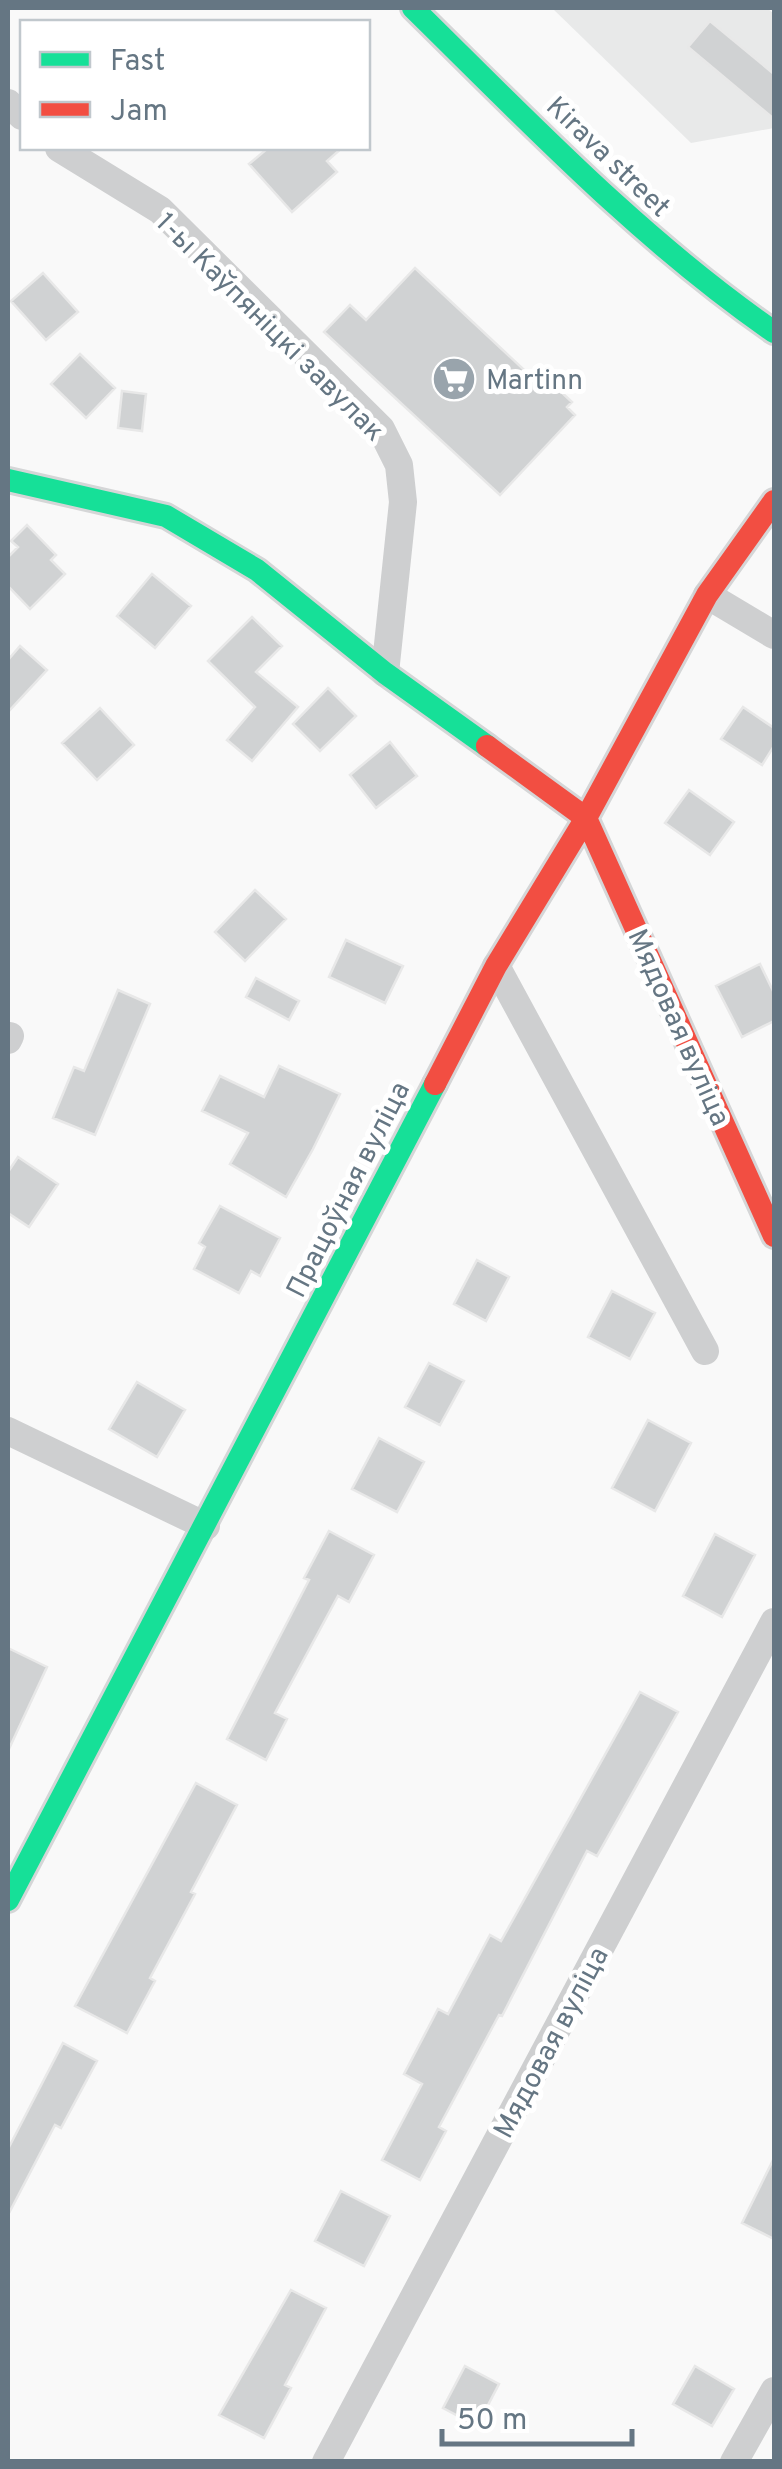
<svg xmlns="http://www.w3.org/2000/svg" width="782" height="2469" font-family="Overpass,sans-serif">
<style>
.built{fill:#e8e9e9}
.building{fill:#d0d2d3;stroke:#e8e8e8;stroke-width:2.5}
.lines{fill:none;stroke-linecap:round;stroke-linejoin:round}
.fast-casing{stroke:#d5d6d7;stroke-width:28}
.jam-casing{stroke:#d5d6d7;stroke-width:28}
.street{stroke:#cecfd0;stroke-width:28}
.fast{stroke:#16e098;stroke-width:22}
.jam{stroke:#f24e42;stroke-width:22}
.labels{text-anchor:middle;stroke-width:10;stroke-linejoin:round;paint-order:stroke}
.street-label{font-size:28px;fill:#657683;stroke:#fff}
.poi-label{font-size:28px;fill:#657683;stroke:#fff;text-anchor:start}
</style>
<rect width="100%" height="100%" fill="#f9f9f9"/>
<!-- built -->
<path class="built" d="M552 8H767L774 14V128L691 143Z"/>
<!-- building -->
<path class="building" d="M710 21 774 74V119L688 47Z
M268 148H342L327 161 337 172 292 212 249 164Z
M415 268 537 382 544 376 572 402 567 407 575 415 500 495 324 332 350 305 366 320Z
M43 273 78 312 46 340 11 301Z
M80 354 115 388 86 418 51 384Z
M122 391 146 394 142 431 118 428Z
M27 525 56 555 51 560 65 574 30 609 8 586V557L18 547 11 541Z
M152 574 191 606 155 648 117 616Z
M252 617 282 646 256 672 298 707 252 761 227 740 255 707 208 661Z
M20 646 47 670 8 712V660Z
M328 688 356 716 320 751 293 724Z
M743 707 774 728V746L762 765 721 739Z
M100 708 134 745 97 780 62 743Z
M390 742 417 776 376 808 350 775Z
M689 790 734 822 710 855 665 823Z
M255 890 286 919 245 961 215 932Z
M346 940 403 966 385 1003 329 977Z
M760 964 774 993V1021L742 1037 716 986Z
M256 978 299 1001 289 1020 246 997Z
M118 990 150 1004 95 1135 53 1118 74 1067 84 1071Z
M279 1066 340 1094 313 1149 286 1197 230 1164 248 1133 202 1111 220 1076 264 1097Z
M18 1157 58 1184 29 1227 8 1213V1172Z
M220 1206 280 1238 260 1276 251 1271 239 1293 194 1269 205 1247 199 1243Z
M477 1260 509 1277 486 1321 454 1304Z
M612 1291 655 1313 630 1359 588 1337Z
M429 1363 464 1381 440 1425 405 1407Z
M137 1382 185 1410 157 1457 109 1429Z
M648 1420 691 1443 655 1511 612 1488Z
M379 1438 424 1462 397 1512 352 1489Z
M329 1531 374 1555 349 1602 338 1596 275 1713 287 1719 266 1760 227 1739 309 1580 304 1578Z
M715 1534 755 1555 722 1617 683 1596Z
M8 1648 47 1667 8 1751Z
M640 1692 678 1712 597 1856 587 1851 502 2016 499 2015 439 2127 446 2131 420 2180 382 2160 422 2084 404 2074 438 2009 448 2014 490 1935 501 1941Z
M196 1783 237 1805 191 1892 195 1894 150 1978 155 1981 127 2033 75 2006Z
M63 2043 97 2061 61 2128 55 2125 8 2215V2149Z
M774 2158V2239L742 2223Z
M341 2191 390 2216 364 2266 315 2241Z
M291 2290 326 2308 285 2385 291 2388 264 2438 219 2415Z
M465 2366 499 2384 477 2426 443 2408Z
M695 2366 734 2389 712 2426 673 2404Z"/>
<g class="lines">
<!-- fast casing -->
<g class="fast-casing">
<path id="fast" d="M413 8C529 122 640 239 774 332
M8 480 166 516 257 570 385 673 487 746
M8 1900 435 1084"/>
</g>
<!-- jam casing -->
<g class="jam-casing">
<path id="jam" d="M487 746 586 818 774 1236
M435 1084 496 966 586 818 707 595 774 501"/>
</g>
<!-- street -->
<path class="street" d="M8 103 22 116
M59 148 160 210 381 429 399 465 403 502 385 673
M707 595 774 635
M496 966 705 1351
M8 1040 10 1036
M8 1431 206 1526
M326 2462 774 1622
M734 2462 774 2391"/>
<!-- fast -->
<use href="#fast" class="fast"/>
<!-- jam -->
<use href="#jam" class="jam"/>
</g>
<!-- icons -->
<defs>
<g id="supermarket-disc" transform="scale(2.25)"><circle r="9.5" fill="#99a4ac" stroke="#fff"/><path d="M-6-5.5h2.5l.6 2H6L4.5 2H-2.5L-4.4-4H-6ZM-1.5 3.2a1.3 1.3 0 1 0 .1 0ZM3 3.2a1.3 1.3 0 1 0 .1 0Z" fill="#fff"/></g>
</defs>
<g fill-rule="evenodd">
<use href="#supermarket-disc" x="454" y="379"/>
</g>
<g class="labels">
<!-- street labels -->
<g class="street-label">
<text transform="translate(609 156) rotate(44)" y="10">Kirava street</text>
<text transform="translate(271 326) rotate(45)" y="10">1-ы Каўпяніцкі завулак</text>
<text transform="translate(680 1027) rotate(66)" y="10">Мядовая вуліца</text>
<text transform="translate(347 1189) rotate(-63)" y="10">Працоўная вуліца</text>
<text transform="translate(550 2042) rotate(-62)" y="10">Мядовая вуліца</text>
</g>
<!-- poi labels -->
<g class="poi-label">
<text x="486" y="389">Martinn</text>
</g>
</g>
<!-- border -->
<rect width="782" height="2469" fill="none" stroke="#657683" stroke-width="20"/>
<!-- legend -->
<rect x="20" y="20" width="350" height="130" fill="#ffffff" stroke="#c1c8cd" stroke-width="2.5"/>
<rect x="40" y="52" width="50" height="15" fill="#16e098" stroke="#c1c8cd" stroke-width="2.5"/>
<text x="110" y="70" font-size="30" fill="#657683">Fast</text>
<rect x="40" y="102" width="50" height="15" fill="#f24e42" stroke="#c1c8cd" stroke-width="2.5"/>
<text x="110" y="120" font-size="30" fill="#657683">Jam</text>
<!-- scale -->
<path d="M442 2429v15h190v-15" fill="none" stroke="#657683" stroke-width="5"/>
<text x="457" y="2429" font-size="30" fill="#657683" stroke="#ffffff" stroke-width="8" paint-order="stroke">50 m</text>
</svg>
